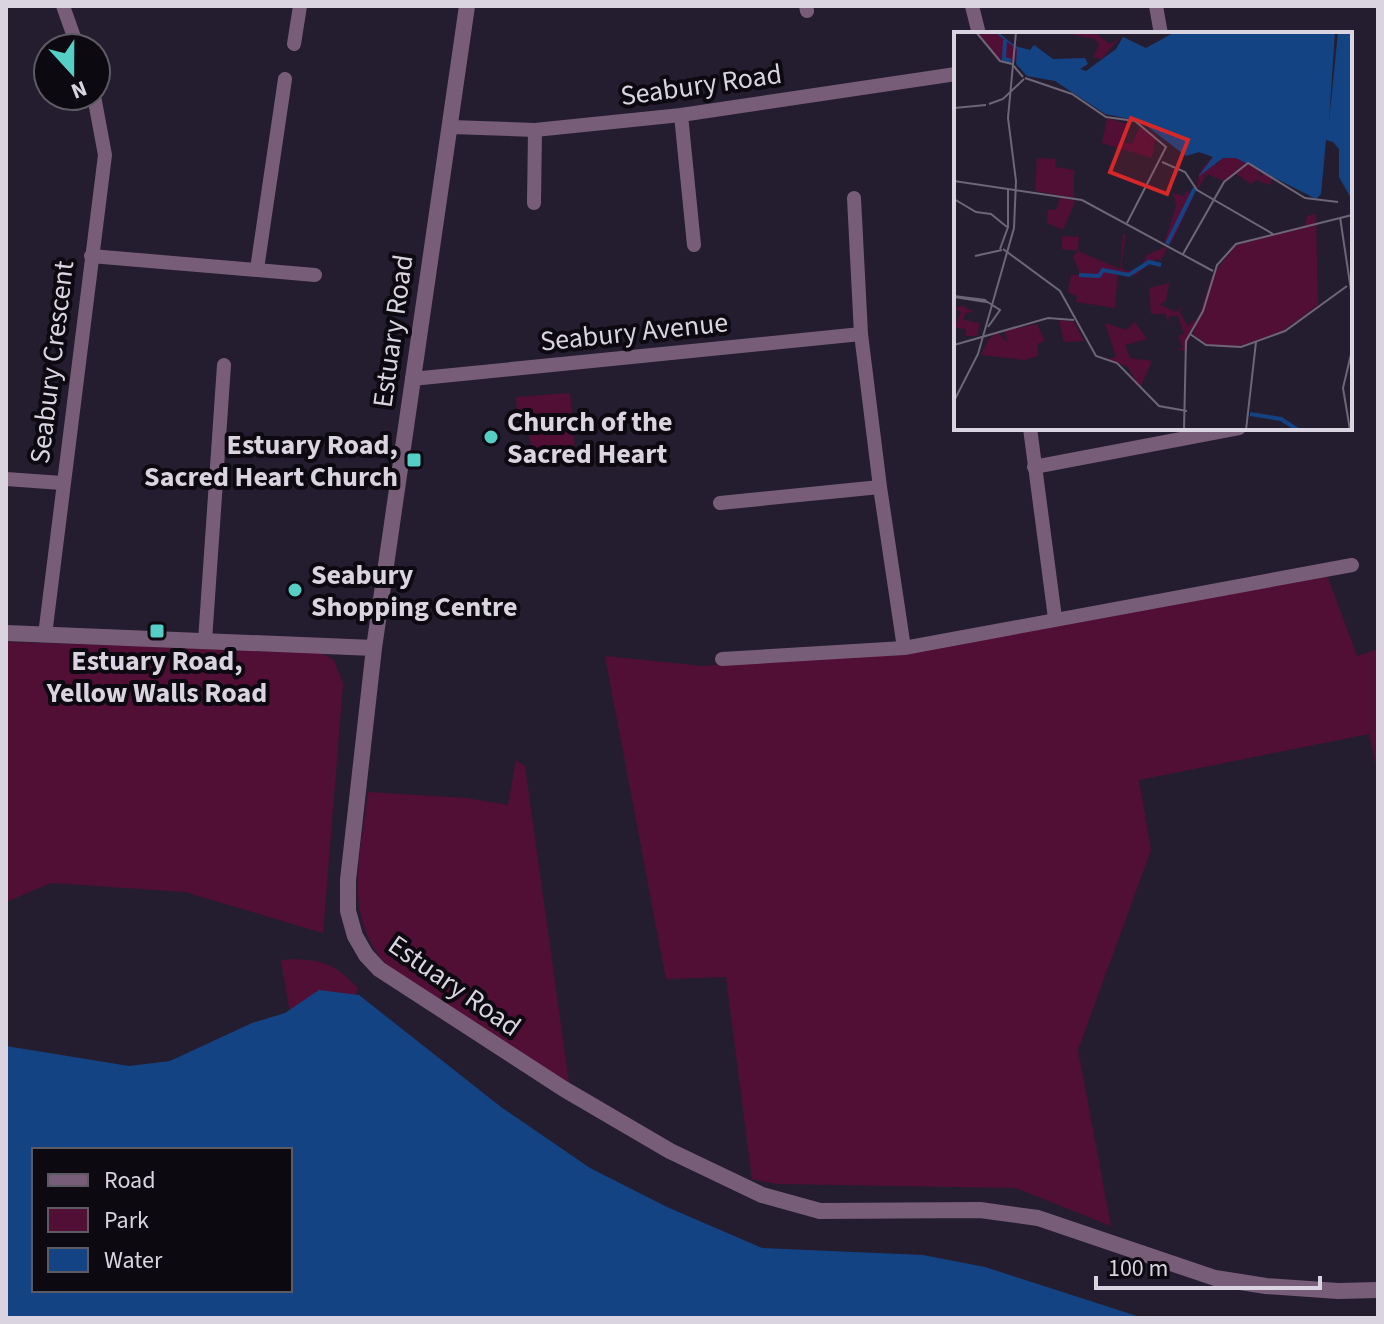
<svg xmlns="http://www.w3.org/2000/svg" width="1384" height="1324" font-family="'Source Sans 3',sans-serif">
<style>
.green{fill:#510f36}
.water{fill:#144383;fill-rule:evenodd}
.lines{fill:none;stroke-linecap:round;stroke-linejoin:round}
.minor{stroke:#785d79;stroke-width:14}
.tertiary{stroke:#785d79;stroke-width:16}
.poi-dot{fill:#55cec6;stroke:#0c0911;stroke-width:3}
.labels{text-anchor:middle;stroke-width:8;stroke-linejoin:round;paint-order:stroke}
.street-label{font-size:28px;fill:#d9d4e0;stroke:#0c0911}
.poi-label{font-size:28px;font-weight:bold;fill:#d9d4e0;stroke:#0c0911;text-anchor:start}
.inset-river{fill:none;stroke:#144383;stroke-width:4}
.inset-road{fill:none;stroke:#6c6676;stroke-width:2}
.view{fill:#d62828;fill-opacity:0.15;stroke:#d62828;stroke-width:4}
.inset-edge{fill:none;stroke:#d9d4e0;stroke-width:4}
</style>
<rect width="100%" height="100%" fill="#241d2f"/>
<!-- green -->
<path class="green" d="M570 393 575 451 566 457 523 464 522 449 531 444 527 427 518 422 516 397Z
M1327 575 1357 656 1378 649V776L1369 734 1139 780 1151 850 1078 1050 1111 1226 1016 1188 777 1184 752 1179 726 977 666 979 605 656 702 666 891 654Z
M6 642 318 651 334 660 343 684 323 933 185 892 51 883 6 902Z
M516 760 525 766 569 1083 391 970C340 917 361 858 368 792L466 798 508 805Z
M296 959C328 961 336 966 358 988L356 995 291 1020 281 960Z"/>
<!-- water -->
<path class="water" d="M319 990 359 995 501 1107 590 1168 667 1207 762 1248 923 1255 985 1267 1143 1318H6V1046L129 1066 170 1061 252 1023 285 1013ZM34 1150H290V1290H34Z"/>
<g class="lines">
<!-- minor -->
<path class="minor" d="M63 6 78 48
M806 6 807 11
M972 6 979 34
M1156 6 1161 34
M294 44 300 6
M681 115 694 245
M451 127 535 130 681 115 956 74
M854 198 861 334 880 487 904 648
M534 203 535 130
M91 256 315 275
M257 269 285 79
M412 379 861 334
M1030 428 1055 618
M1034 467 1239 428
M6 479 62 483
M720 503 880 487
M45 635 105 155 94 96
M205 641 224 365
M722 659 904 648 1352 565"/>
<!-- tertiary -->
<path class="tertiary" d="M467 6 374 648 348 880V911L355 936 366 955 379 969 564 1089 670 1151 762 1195 820 1211 980 1210 1038 1218 1215 1278 1266 1286 1338 1291 1378 1290
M6 633 374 648"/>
</g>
<!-- markers -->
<g class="poi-dot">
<circle cx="491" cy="437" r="8"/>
<rect x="406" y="452" width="16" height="16" rx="4"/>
<circle cx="295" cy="590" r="8"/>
<rect x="149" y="623" width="16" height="16" rx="4"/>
</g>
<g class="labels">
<!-- street labels -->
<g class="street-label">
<text transform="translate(701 84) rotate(-8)" y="10">Seabury Road</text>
<text transform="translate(392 331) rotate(-82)" y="10">Estuary Road</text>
<text transform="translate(634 331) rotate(-6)" y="10">Seabury Avenue</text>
<text transform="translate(51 362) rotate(-83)" y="10">Seabury Crescent</text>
<text transform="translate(455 985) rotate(35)" y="10">Estuary Road</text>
</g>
<!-- poi labels -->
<g class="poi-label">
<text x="507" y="431">Church of the<tspan x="507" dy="32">Sacred Heart</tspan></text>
<text x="398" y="454" text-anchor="end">Estuary Road,<tspan x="398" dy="32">Sacred Heart Church</tspan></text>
<text x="311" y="584">Seabury<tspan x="311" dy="32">Shopping Centre</tspan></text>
<text x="157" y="670" text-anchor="middle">Estuary Road,<tspan x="157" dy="32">Yellow Walls Road</tspan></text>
</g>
</g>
<!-- overview -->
<g transform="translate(954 32)">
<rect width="398" height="398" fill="#241d2f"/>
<path d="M23 0H42L70 19 59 32 45 28ZM140 0 156 12 166 5 148 27 139 25 145 13 141 7 112 1ZM153 86 173 92 168 110 178 112 186 94 202 103 198 126 148 111ZM258 125 262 133 269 125 282 126 303 136 307 145 310 139 320 144 316 153 302 148 297 152 281 141 270 149 253 142 243 158 245 141ZM83 126 102 127 101 135 120 138V166L81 159ZM232 159 240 163 218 211H210L222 174 219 161 230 164ZM106 165 121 169 109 198 93 191 94 178 103 177ZM362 182 364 273 326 301 278 316 252 312 239 302 258 244 281 214 351 193 353 184ZM169 202H172L167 236 174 239 186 237 193 223 214 214 207 228 201 227 182 243 164 239 161 276 122 270 123 264 114 260 117 243H127L119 225 124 219 108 217V204L125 205 124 219 166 237ZM215 251 212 269 205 272 222 280 232 272 225 279 234 294 243 286 231 319 222 317 229 316 224 304 230 302 224 284H215L214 292 212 282H197L195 256ZM8 274 20 280 11 281 10 288 26 291 23 304H12V297L0 296 7 280 0 276ZM105 288 120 290 130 309 110 310ZM181 290 193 307 171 313 176 326 198 329 186 356 174 335 155 327 162 325 151 291 172 298ZM83 292 91 309 83 312 84 324 71 328 27 323 35 307 44 301 54 311 50 299Z" fill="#510f36"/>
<path d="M25 0H44L61 14 76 18 80 13 99 27 131 26 134 32 126 37 132 39 162 17 169 5 192 16 221 0H381L375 90 384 0H398V168L385 145V117L379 110 372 108 367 162 362 167 282 126H269L244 145 259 125 245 120 232 124 186 89 151 82 101 49 73 44 62 32 63 17 43 2Z" fill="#144383"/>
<path class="inset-river" d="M51 8 50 27 57 29M213 212 241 156M125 243 145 244 149 238 175 243 195 230 207 233M296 382 327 387 344 398"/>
<path class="inset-road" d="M22 0 46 29 58 32 69 45M71 46 118 62 152 85 181 89 212 115 173 191M35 72 49 67 70 47M0 76 32 73M208 130 231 140 243 158 319 202M0 149 128 168 259 239M0 167 22 180 37 182 53 195M386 185 398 265M46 217 54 195V157M49 217 106 259 142 324 163 331 205 374 233 379M229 222 270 150 294 131 351 166 384 170M21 224 48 218M0 264 31 268 32 270 0 265M32 269 46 278 34 295M236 302 252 313 287 315 331 299 393 254M0 313 94 286 120 288M0 369 24 322 60 196 62 149 54 86 62 0M230 398 232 309 249 279 263 233 282 212 398 183M292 398 302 310M396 398 389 356 398 318"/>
<path class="view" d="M177 86 234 108 213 162 156 140Z"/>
<rect width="398" height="398" class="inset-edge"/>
</g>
<!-- border -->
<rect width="1384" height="1324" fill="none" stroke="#d9d4e0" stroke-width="16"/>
<!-- legend -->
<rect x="32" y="1148" width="260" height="144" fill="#0c0911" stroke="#5e5a64" stroke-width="2"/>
<rect x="48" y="1174" width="40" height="12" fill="#785d79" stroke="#5e5a64" stroke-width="2"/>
<text x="104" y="1188" font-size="24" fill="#d9d4e0">Road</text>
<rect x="48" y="1208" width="40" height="24" fill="#510f36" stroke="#5e5a64" stroke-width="2"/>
<text x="104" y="1228" font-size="24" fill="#d9d4e0">Park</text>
<rect x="48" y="1248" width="40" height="24" fill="#144383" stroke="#5e5a64" stroke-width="2"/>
<text x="104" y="1268" font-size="24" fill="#d9d4e0">Water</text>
<!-- north arrow -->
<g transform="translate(72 72) rotate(159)"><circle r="38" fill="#0c0911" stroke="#5e5a64" stroke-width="2"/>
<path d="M0-6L14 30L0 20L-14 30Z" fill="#55cec6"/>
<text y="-12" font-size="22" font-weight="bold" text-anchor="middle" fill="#d9d4e0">N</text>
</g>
<!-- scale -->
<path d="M1096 1276v12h224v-12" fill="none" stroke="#d9d4e0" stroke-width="4"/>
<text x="1108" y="1276" font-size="24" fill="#d9d4e0" stroke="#0c0911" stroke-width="6" paint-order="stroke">100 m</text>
</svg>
